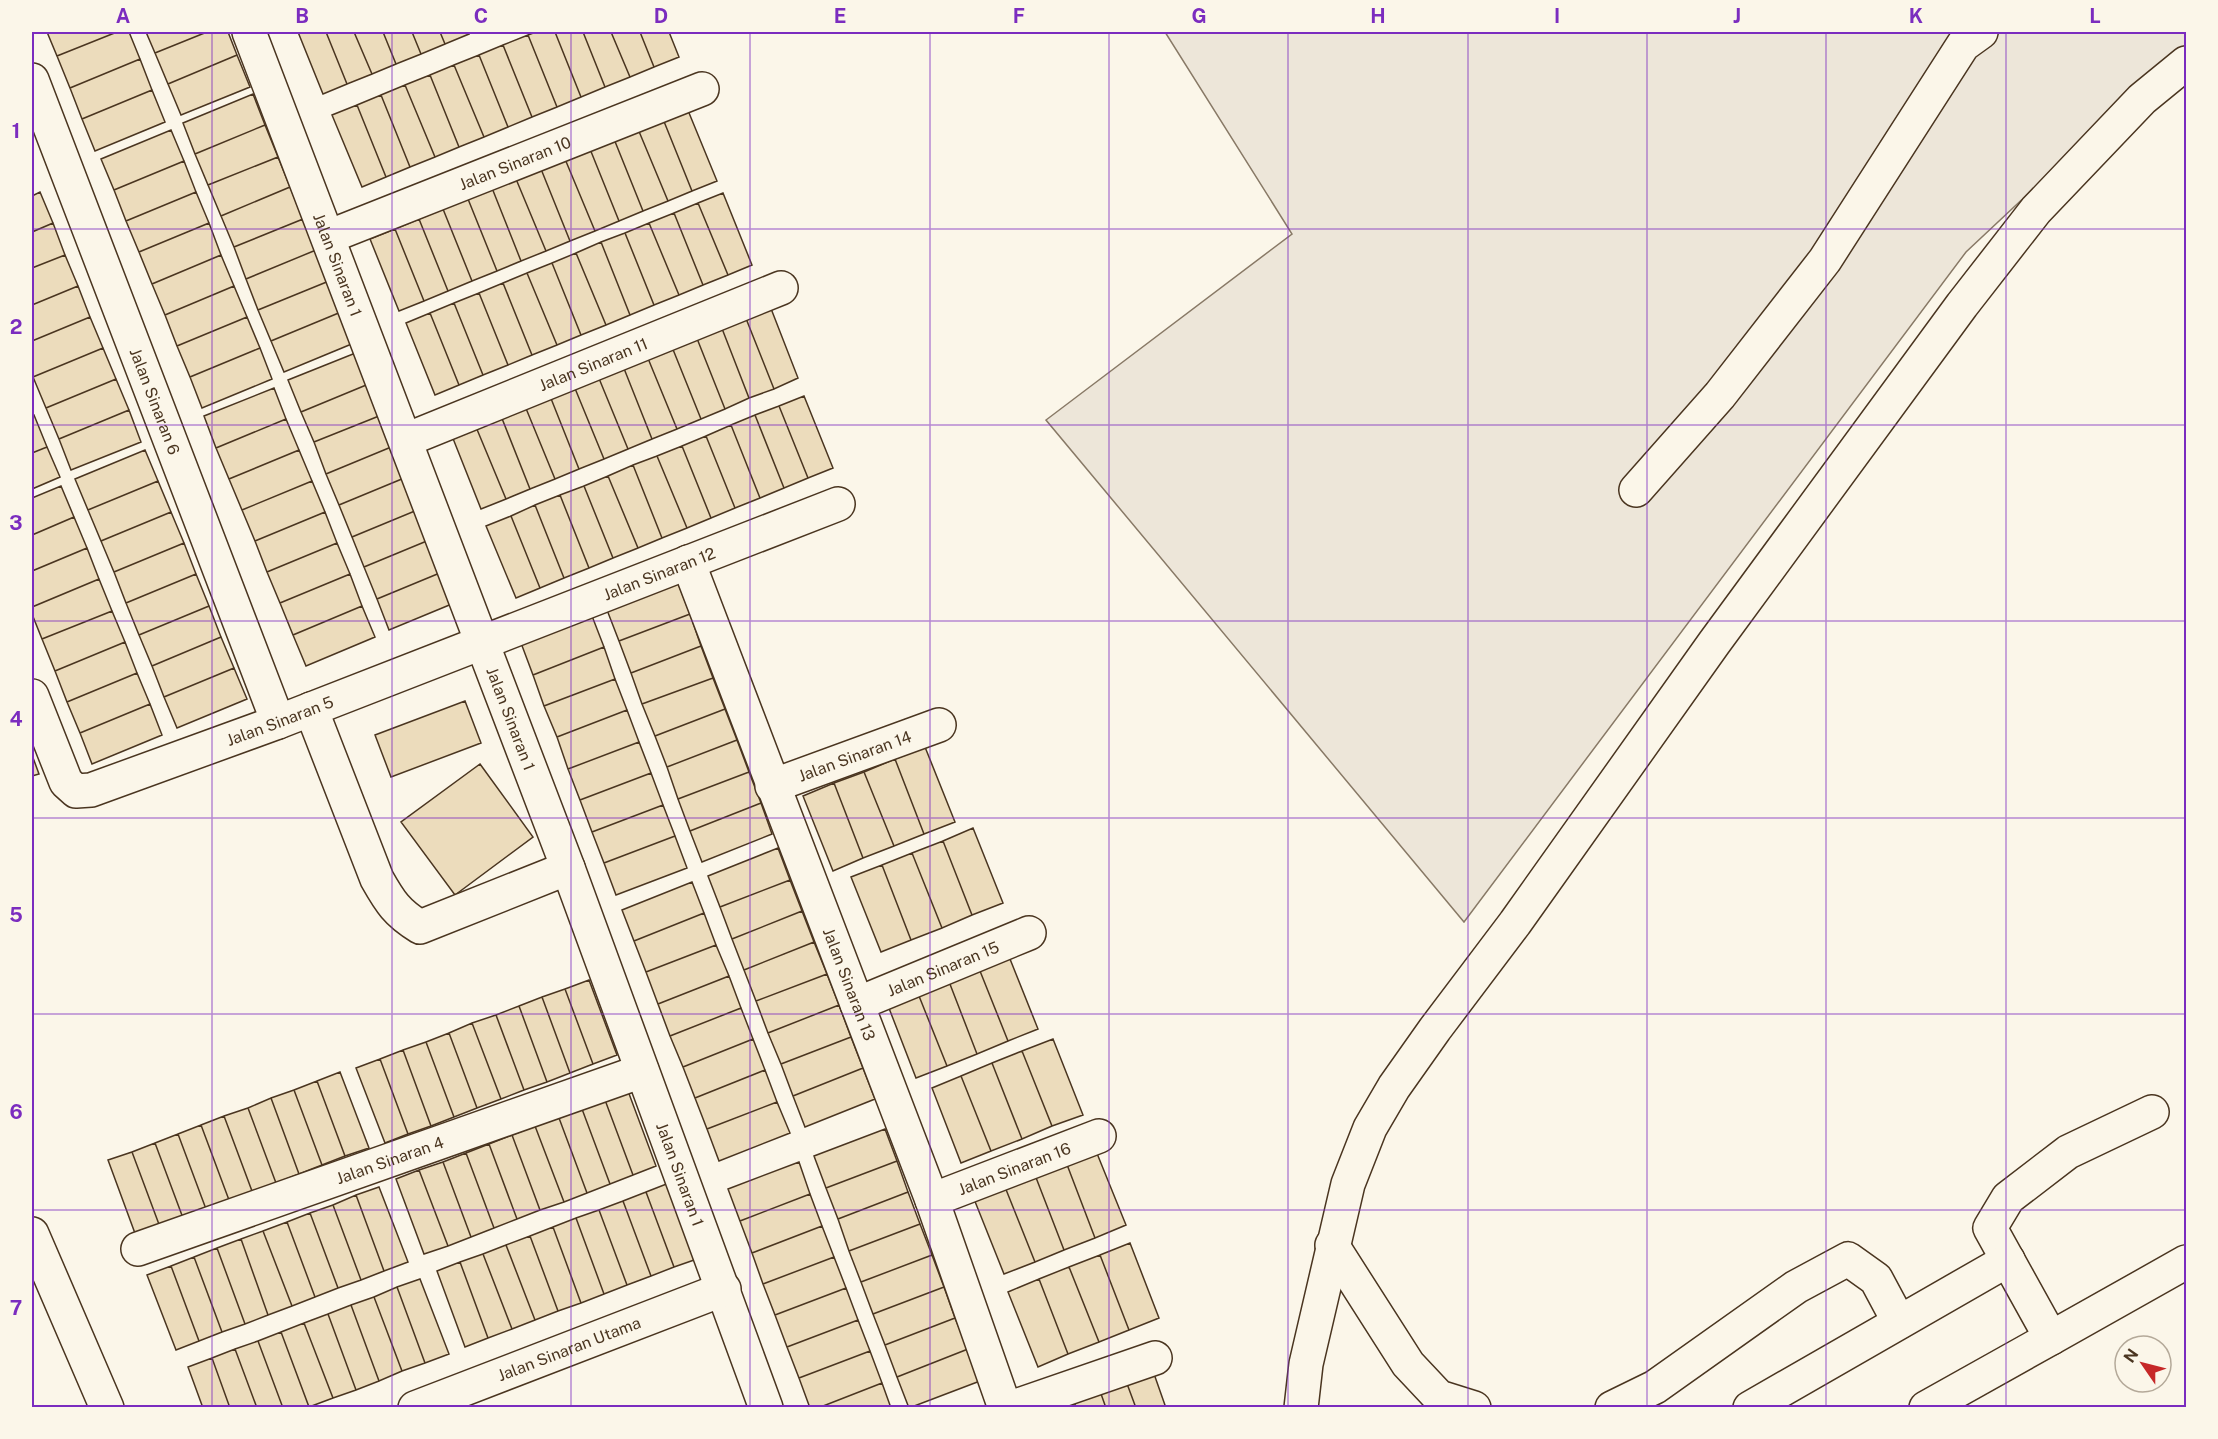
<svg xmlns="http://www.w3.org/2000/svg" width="2218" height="1439" font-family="'Public Sans',sans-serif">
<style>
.green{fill:#ede6d9;stroke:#887966;stroke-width:1.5}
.building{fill:#ecdcbc;stroke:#4a3520;stroke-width:1.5}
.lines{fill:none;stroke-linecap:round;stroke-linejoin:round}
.minor-casing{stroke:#4a3520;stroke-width:36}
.minor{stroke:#fbf6e9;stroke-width:33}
.grid{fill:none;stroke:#7b2cbf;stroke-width:1.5;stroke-opacity:0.55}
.labels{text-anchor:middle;stroke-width:4.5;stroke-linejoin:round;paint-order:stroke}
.street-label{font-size:16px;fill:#4a3520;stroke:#fbf6e9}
.neatline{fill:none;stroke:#7b2cbf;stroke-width:2}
.grid-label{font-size:20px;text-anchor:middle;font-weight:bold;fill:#7b2cbf}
</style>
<rect width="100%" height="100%" fill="#fbf6e9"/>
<!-- green -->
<path class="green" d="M1165 32H2186V46L1966 252 1464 922 1046 420 1292 234Z"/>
<!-- building -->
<path class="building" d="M47 32H117L57 56Z
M117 32H129L140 59 70 88 57 56Z
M146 32H207L155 53Z
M207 32H228L237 55 168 84 155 53Z
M298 32H326L347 84 323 94Z
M326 32H354L372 74 347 84Z
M354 32H383L396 64 372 74Z
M383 32H412L421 54 396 64Z
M412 32H440L445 44 421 54Z
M440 32H468L469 34 445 44Z
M536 32H555L581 97 557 107 528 35Z
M555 32H583L605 87 581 97Z
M583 32H611L630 77 605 87Z
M611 32H640L654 67 630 77Z
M640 32H669L679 57 654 67Z
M528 35 557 107 532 117 503 45Z
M503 45 532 117 508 127 479 55Z
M237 55 250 87 181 115 168 84Z
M479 55 508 127 484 137 454 65Z
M140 59 152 90 82 119 70 88Z
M454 65 484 137 459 147 430 75Z
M430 75 459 147 435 157 405 85Z
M405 85 435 157 410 167 381 95Z
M152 90 165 122 95 151 82 119Z
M253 94 265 125 195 154 183 123Z
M381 95 410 167 386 177 357 105Z
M357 105 386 177 362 187 332 115Z
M687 108 717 181 692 191 663 119Z
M663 119 692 191 668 201 638 129Z
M265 125 278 157 208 185 195 154Z
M638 129 668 201 643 211 614 139Z
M171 130 184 161 114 190 101 159Z
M614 139 643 211 619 221 590 149Z
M590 149 619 221 595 231 565 159Z
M278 157 290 187 221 216 208 185Z
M565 159 595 231 570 241 541 169Z
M184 161 196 192 126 221 114 190Z
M541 169 570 241 546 251 516 179Z
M516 179 546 251 521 261 492 188Z
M290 187 303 219 234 247 221 216Z
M492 188 521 261 497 271 468 199Z
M40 192 53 223 32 232V196Z
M196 192 209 223 139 252 126 221Z
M723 193 752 265 728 275 698 203Z
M468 199 497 271 472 281 443 209Z
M698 203 728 275 703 285 674 213Z
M443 209 472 281 448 291 419 219Z
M674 213 703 285 679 295 649 223Z
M303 219 316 250 246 279 234 247Z
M419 219 448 291 424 301 395 229Z
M53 223 65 255 32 268V232Z
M209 223 221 255 152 284 139 252Z
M649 223 679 295 654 305 625 233Z
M395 229 424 301 399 311 370 239Z
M625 233 654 305 630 315 601 242Z
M601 242 630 315 606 325 576 253Z
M316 250 329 281 258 310 246 279Z
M576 253 606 325 581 335 552 263Z
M65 255 78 286 32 305V268Z
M221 255 234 286 165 315 152 284Z
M552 263 581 335 557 345 527 273Z
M527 273 557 345 532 355 503 283Z
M329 281 341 312 271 341 258 310Z
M503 283 532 355 508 365 479 293Z
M78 286 90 317 32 341V305Z
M234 286 247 317 177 346 165 315Z
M479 293 508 365 483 375 454 303Z
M454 303 483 375 459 385 430 313Z
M770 306 798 378 774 389 745 316Z
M341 312 354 343 284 372 271 341Z
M430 313 459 385 435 395 406 323Z
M745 316 774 389 749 398 721 326Z
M90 317 103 348 33 377 32 341Z
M247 317 260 348 190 377 177 346Z
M721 326 749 398 725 409 696 336Z
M696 336 725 409 701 419 672 347Z
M672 347 701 419 677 429 647 356Z
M103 348 116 379 46 408 33 377Z
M260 348 272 379 202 408 190 377Z
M358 352 371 383 301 412 288 380Z
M647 356 677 429 652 439 623 366Z
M623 366 652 439 628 449 598 376Z
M598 376 628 449 604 459 574 386Z
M116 379 129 410 59 439 46 408Z
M371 383 384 414 314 442 301 412Z
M574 386 604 459 579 469 550 396Z
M274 388 286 419 216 448 204 416Z
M550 396 579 469 555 479 525 406Z
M804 396 833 468 808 478 779 406Z
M525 406 555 479 530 489 501 416Z
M779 406 808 478 784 488 755 415Z
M129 410 141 442 71 470 59 439Z
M384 414 396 445 326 474 314 442Z
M34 415 47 447 32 453V416Z
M755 415 784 488 760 498 731 425Z
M501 416 530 489 506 499 476 427Z
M286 419 299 450 229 479 216 448Z
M731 425 760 498 735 508 706 436Z
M476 427 506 499 481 509 452 436Z
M706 436 735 508 711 518 682 446Z
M396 445 409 476 339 505 326 474Z
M682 446 711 518 687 528 657 456Z
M47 447 60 477 32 489V453Z
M145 450 158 481 88 510 75 479Z
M299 450 312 481 242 510 229 479Z
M657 456 687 528 662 538 633 465Z
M633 465 662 538 638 548 608 476Z
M409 476 422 508 352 537 339 505Z
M608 476 638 548 613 558 584 486Z
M158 481 171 512 101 541 88 510Z
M312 481 325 512 255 541 242 510Z
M61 486 74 517 32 535V498Z
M584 486 613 558 589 568 560 495Z
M560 495 589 568 564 578 535 505Z
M535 505 564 578 540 588 511 516Z
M422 508 434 538 364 567 352 537Z
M171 512 184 543 114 572 101 541Z
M325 512 337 543 267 572 255 541Z
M511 516 540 588 516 598 486 526Z
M74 517 87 548 32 571V535Z
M434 538 447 570 377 599 364 567Z
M184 543 196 574 126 603 114 572Z
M337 543 350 574 280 603 267 572Z
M87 548 99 579 32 607V571Z
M447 570 459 601 389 630 377 599Z
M196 574 209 606 139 635 126 603Z
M350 574 362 606 293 635 280 603Z
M99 579 112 611 42 639 32 614V607Z
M678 583 690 614 619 641 607 610Z
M209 606 221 637 152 666 139 635Z
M362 606 375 637 306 666 293 635Z
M112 611 125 642 55 671 42 639Z
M690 614 701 646 631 673 619 641Z
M592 616 604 647 533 675 521 643Z
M221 637 234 668 164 697 152 666Z
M125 642 137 673 67 702 55 671Z
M701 646 713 678 642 704 631 673Z
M604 647 615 679 544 706 533 675Z
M234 668 247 699 177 728 164 697Z
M137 673 150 704 80 733 67 702Z
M713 678 725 709 655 736 642 704Z
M615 679 627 710 557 737 544 706Z
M465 701 481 743 391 777 375 735Z
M150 704 162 735 92 764 80 733Z
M725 709 737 740 667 767 655 736Z
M627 710 639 742 568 769 557 737Z
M737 740 749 772 678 799 667 767Z
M639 742 651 773 580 800 568 769Z
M925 747 955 822 924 834 895 759Z
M32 755 39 774 32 776Z
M895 759 924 834 894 846 864 772Z
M480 764 533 837 455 895 401 822Z
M749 772 761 803 690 831 678 799Z
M864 772 894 846 863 858 834 783Z
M651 773 663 805 592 832 580 800Z
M834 783 863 858 833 871 803 796Z
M761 803 772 834 702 862 690 831Z
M663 805 675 836 604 863 592 832Z
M973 828 1003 903 972 915 943 841Z
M675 836 687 868 616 895 604 863Z
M943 841 972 915 942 928 912 853Z
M778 848 790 880 720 907 708 876Z
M912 853 942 928 911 940 882 865Z
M882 865 911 940 881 952 851 877Z
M790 880 802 911 732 939 720 907Z
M692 882 704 913 634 941 622 910Z
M802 911 814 942 744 970 732 939Z
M704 913 716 945 646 972 634 941Z
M814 942 827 974 756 1001 744 970Z
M716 945 729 976 658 1004 646 972Z
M1008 954 1038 1029 1008 1041 978 966Z
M978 966 1008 1041 977 1054 948 979Z
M827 974 839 1005 768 1033 756 1001Z
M729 976 741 1008 670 1036 658 1004Z
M948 979 977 1054 947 1066 917 991Z
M589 980 617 1055 593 1064 565 989Z
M565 989 593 1064 570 1073 542 997Z
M917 991 947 1066 916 1078 887 1003Z
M542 997 570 1073 547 1082 519 1006Z
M839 1005 851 1037 781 1064 768 1033Z
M519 1006 547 1082 524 1090 496 1015Z
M741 1008 753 1039 683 1067 670 1036Z
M496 1015 524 1090 501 1099 472 1023Z
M472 1023 501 1099 477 1108 449 1033Z
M449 1033 477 1108 454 1117 426 1042Z
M851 1037 863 1068 793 1096 781 1064Z
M753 1039 765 1070 695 1098 683 1067Z
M1053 1039 1083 1115 1052 1126 1022 1051Z
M426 1042 454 1117 431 1126 403 1050Z
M403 1050 431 1126 408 1134 380 1059Z
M1022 1051 1052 1126 1022 1139 992 1063Z
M380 1059 408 1134 385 1143 356 1068Z
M992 1063 1022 1139 991 1151 961 1076Z
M863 1068 875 1099 805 1127 793 1096Z
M765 1070 777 1102 707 1129 695 1098Z
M340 1072 369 1148 345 1156 317 1081Z
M961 1076 991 1151 961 1163 932 1088Z
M317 1081 345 1156 322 1165 294 1090Z
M294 1090 322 1165 299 1174 271 1098Z
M628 1091 656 1166 633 1175 605 1100Z
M271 1098 299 1174 276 1183 248 1108Z
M605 1100 633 1175 610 1184 582 1109Z
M777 1102 790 1133 719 1161 707 1129Z
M248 1108 276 1183 252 1191 224 1116Z
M582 1109 610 1184 587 1193 559 1118Z
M224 1116 252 1191 229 1200 201 1125Z
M559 1118 587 1193 564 1202 535 1126Z
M201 1125 229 1200 206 1209 178 1134Z
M535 1126 564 1202 540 1210 512 1135Z
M885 1129 897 1161 826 1188 814 1156Z
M178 1134 206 1209 183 1218 155 1143Z
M512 1135 540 1210 517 1219 489 1144Z
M155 1143 183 1218 160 1227 132 1152Z
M489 1144 517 1219 494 1228 466 1153Z
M1096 1151 1126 1225 1095 1238 1066 1162Z
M132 1152 160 1227 136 1236 108 1160Z
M466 1153 494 1228 471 1237 443 1162Z
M897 1161 908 1192 838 1219 826 1188Z
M443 1162 471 1237 448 1246 419 1170Z
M799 1162 810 1194 740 1221 728 1189Z
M1066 1162 1095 1238 1064 1250 1035 1175Z
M419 1170 448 1246 424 1254 396 1179Z
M1035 1175 1064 1250 1035 1262 1005 1187Z
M669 1183 697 1259 674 1267 646 1192Z
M379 1187 408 1262 384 1271 356 1195Z
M1005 1187 1035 1262 1004 1274 974 1199Z
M646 1192 674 1267 651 1276 623 1201Z
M908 1192 920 1224 849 1251 838 1219Z
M810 1194 822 1226 752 1253 740 1221Z
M356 1195 384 1271 361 1280 333 1205Z
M623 1201 651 1276 627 1285 599 1210Z
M333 1205 361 1280 338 1288 310 1213Z
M599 1210 627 1285 604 1294 576 1218Z
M310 1213 338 1288 315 1297 287 1222Z
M576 1218 604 1294 581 1303 553 1227Z
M287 1222 315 1297 292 1306 263 1231Z
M920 1224 932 1255 861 1282 849 1251Z
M822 1226 834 1257 763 1284 752 1253Z
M553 1227 581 1303 558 1311 530 1236Z
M263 1231 292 1306 268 1315 241 1239Z
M530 1236 558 1311 535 1320 506 1245Z
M241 1239 268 1315 245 1324 217 1248Z
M1130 1243 1159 1318 1129 1330 1100 1255Z
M506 1245 535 1320 512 1329 483 1254Z
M217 1248 245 1324 222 1332 194 1257Z
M483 1254 512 1329 488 1338 460 1262Z
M932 1255 944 1287 873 1314 861 1282Z
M1100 1255 1129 1330 1099 1342 1069 1267Z
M194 1257 222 1332 199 1341 171 1266Z
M834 1257 846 1288 775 1315 763 1284Z
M460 1262 488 1338 465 1347 437 1271Z
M171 1266 199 1341 176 1350 147 1275Z
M1069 1267 1099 1342 1068 1354 1039 1279Z
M420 1279 449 1354 425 1363 397 1287Z
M1039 1279 1068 1354 1038 1367 1008 1292Z
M397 1287 425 1363 402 1371 374 1297Z
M944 1287 955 1318 885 1345 873 1314Z
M846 1288 858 1320 787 1347 775 1315Z
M374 1297 402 1371 379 1381 351 1305Z
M351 1305 379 1381 356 1390 328 1314Z
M328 1314 356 1390 333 1398 304 1323Z
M955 1318 968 1349 897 1377 885 1345Z
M858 1320 870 1351 799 1378 787 1347Z
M304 1323 333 1398 309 1407 281 1332Z
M281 1332 309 1407V1408H283L258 1341Z
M258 1341 283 1408H257L235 1349Z
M235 1349 257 1408H230L212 1358Z
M968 1349 980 1381 909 1408 897 1377Z
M870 1351 882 1383 818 1408H810L799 1378Z
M212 1358 230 1408H203L188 1367Z
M1153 1371 1166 1408H1136L1126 1381Z
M1126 1381 1136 1408H1106L1100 1391Z
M882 1383 891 1408H818Z
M1100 1391 1106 1408H1076L1074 1401Z"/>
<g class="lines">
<!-- minor casing -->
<g class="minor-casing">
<g id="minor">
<path id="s1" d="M249 32 568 868 766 1408"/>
<path id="s2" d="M32 80 278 722"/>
<path id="s3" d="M328 237 702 89"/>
<path id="s4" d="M406 440 781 288"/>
<path d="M1636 490 1720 395 1825 260 1963 45 1981 32"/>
<path id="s5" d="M688 562 932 1200 1005 1408"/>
<path id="s6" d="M32 696 66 782 76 791 91 790 278 722 838 504"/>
<path d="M311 709 377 879C390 902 397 913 420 927L568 868"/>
<path id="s7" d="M772 786 939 725"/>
<path id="s8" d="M857 1004 1029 933"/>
<path d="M2152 1112 2068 1152 2008 1198 1990 1228 2051 1338 2186 1262"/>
<path id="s9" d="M932 1200 1099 1136"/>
<path d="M32 1234 107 1408"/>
<path d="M1332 1245 1408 1364 1439 1397 1474 1408"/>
<path id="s10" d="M138 1249 642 1071"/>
<path id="s11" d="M415 1408 724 1289"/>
<path d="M1010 1408 1155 1358"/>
<path d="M1301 1408 1306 1364 1348 1184 1370 1128 1394 1087 1435 1029 1515 923 1714 643 1962 305 2036 210 2142 99 2186 63"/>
<path d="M1612 1408 1655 1387 1796 1287 1848 1259 1876 1279 1899 1322"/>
<path d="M1750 1408 2008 1260"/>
<path d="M1926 1408 2051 1338"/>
</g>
</g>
<!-- minor -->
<use href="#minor" class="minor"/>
</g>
<!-- grid -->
<path class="grid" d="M212 32V1408M392 32V1408M571 32V1408M750 32V1408M930 32V1408M1109 32V1408M1288 32V1408M1468 32V1408M1647 32V1408M1826 32V1408M2006 32V1408M32 229H2186M32 425H2186M32 621H2186M32 818H2186M32 1014H2186M32 1210H2186"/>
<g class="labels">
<!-- street labels -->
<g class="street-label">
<text dy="6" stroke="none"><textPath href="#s3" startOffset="201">Jalan Sinaran 10</textPath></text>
<text dy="6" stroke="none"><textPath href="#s1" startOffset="249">Jalan Sinaran 1</textPath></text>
<text dy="6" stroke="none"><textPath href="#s4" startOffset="202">Jalan Sinaran 11</textPath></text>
<text dy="6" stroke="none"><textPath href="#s2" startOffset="344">Jalan Sinaran 6</textPath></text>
<text dy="6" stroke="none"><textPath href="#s6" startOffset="729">Jalan Sinaran 12</textPath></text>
<text dy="6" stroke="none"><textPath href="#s1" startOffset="735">Jalan Sinaran 1</textPath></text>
<text dy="6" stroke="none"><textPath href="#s6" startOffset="322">Jalan Sinaran 5</textPath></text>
<text dy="6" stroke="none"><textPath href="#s7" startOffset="88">Jalan Sinaran 14</textPath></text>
<text dy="6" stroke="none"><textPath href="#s8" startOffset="93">Jalan Sinaran 15</textPath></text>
<text dy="6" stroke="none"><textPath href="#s5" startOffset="452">Jalan Sinaran 13</textPath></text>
<text dy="6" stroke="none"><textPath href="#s10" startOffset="267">Jalan Sinaran 4</textPath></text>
<text dy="6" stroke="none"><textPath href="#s9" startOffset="88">Jalan Sinaran 16</textPath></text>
<text dy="6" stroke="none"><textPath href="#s1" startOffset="1221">Jalan Sinaran 1</textPath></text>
<text dy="6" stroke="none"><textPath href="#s11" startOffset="165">Jalan Sinaran Utama</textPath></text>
</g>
</g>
<!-- border -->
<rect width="2218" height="1439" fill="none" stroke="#fbf6e9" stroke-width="66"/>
<!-- north arrow -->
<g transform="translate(2143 1364) rotate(305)"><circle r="28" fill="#fbf6e9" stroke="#b4a999" stroke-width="1.5"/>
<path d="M0-4.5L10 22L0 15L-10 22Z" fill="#c62828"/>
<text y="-9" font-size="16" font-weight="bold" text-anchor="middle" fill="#4a3520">N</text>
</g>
<rect x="33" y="33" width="2152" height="1373" class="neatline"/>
<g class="grid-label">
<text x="123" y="23">A</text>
<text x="302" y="23">B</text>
<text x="481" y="23">C</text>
<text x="661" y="23">D</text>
<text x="840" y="23">E</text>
<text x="1019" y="23">F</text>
<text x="1199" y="23">G</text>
<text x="1378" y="23">H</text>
<text x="1557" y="23">I</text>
<text x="1737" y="23">J</text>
<text x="1916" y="23">K</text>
<text x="2095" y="23">L</text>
<text x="16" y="138">1</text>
<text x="16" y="334">2</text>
<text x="16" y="530">3</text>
<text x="16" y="726">4</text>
<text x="16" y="922">5</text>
<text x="16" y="1119">6</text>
<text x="16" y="1315">7</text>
</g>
</svg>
